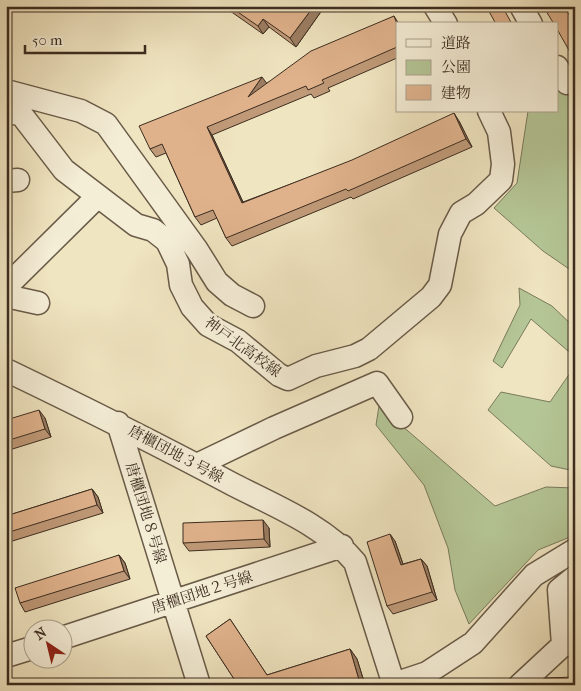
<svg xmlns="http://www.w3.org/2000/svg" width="581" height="691" font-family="'IM FELL French Canon','Noto Serif JP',serif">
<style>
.green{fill:#b5c696;stroke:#787a5b}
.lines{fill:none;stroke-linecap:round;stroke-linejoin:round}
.minor-casing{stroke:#695b48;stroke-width:25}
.minor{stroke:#f5eed7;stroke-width:22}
.wall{fill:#c09978;stroke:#3c2d20}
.shaded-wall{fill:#9c7d62;stroke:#3c2d20}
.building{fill:#dfb28c;stroke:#3c2d20}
.labels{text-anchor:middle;stroke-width:5;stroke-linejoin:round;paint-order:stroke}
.street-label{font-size:15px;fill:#3c2d20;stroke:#f5eed7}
</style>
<rect width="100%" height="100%" fill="#f0e5c1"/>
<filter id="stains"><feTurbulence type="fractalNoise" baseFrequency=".004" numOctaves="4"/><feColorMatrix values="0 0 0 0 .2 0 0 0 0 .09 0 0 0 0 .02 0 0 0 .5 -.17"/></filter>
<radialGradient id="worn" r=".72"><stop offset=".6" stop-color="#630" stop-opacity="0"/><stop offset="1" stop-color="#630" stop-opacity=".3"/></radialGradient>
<!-- green -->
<path class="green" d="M575 85V273L543 251 494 208 517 183 528 111H557V86Z
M519 288 552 306 575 328V357L531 319 502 368 493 361 520 305Z
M575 366V471L551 466 488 410 501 392 550 402Z
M379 406 495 506 546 487 575 488V535L538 550 469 624 455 590 448 548 424 485 376 425Z"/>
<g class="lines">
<!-- minor casing -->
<g class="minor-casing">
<path id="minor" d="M435 6 446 24
M521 6 531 24
M557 67 567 83
M6 91 81 111 106 124 197 250 217 282 232 295 253 306
M6 112 21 114 64 170 136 225 153 230 167 241 178 264 181 285 192 307 208 325 238 341 279 375 288 379 316 366 355 356 369 349 431 297 440 285 450 234 461 213 476 204 501 180 503 164 499 132 489 111
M6 181 18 180
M6 287 97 197
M6 296 38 303
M6 370C83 407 159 445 234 485 275 506 325 526 355 562L394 685
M118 423 199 685
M197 465 274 428 377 383 401 417
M62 638 342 546
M563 645 559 590 575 577
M6 656 32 648
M394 684 427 673 473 643 534 575 575 550
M520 685 563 645 575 644"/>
</g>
<!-- minor -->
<use href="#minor" class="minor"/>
</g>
<!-- wall -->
<path class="wall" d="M223 6H325L296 47 269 27 263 34Z
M394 16 399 24H397V58L328 88 330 91 314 98 311 94 212 135 243 202 459 121 472 147 353 199 351 197 232 246 226 238 217 218 201 225 195 217 166 153 156 157 150 149 267 83Z
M45 418 51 437 6 451V420Z
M92 489 98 497 103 513 6 543V516Z
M269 528 270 547 189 551 183 543Z
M395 541 403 564 421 559 427 566 437 600 393 614 387 606Z
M119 555 125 563 130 579 25 612 20 603Z
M230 619 267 675 350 649 357 659 365 685H238L206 636Z"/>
<!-- shaded-wall -->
<path class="shaded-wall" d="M314 6H325L296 47 290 38Z
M263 19 269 27 263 34 258 26Z
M262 77 268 85 248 97Z
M454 113 459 121 472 147 466 139Z
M207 127 212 135 247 211 242 203Z
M39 410 45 418 51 437 45 429Z
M92 489 98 497 103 513 97 505Z
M263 520 269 528 270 547 264 539Z
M390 534 395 541 406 573 401 565Z
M119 555 125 563 130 579 124 571Z
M421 559 427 566 437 600 432 592Z
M350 649 357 659 365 685H363L359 680Z"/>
<!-- building -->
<path class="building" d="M229 6H314L290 38 263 19 258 26Z
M486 6H502L512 24H496Z
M543 6H564L575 25V61L557 29V24H554Z
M394 16 397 24V47L322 80 324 83 308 90 306 86 207 127 242 203 352 160 454 113 466 139 348 191 346 189 226 238 213 210 195 217 162 144 150 149 139 126 262 77 248 97 311 51Z
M39 410 45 429 6 441V420Z
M92 489 97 505 6 533V516Z
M263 520 264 539 183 543V523Z
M390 534 401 565 421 559 432 592 387 606 367 542Z
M119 555 124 571 20 603 15 588Z
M230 619 267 675 350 649 359 680 343 685H243L241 679 236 682 206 636Z
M575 677V685H547L546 678Z"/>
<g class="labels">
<!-- street labels -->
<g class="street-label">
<text transform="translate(243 347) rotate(36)" y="5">神戸北高校線</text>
<text transform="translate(176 454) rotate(28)" y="5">唐櫃団地３号線</text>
<text transform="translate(146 513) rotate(73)" y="5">唐櫃団地８号線</text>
<text transform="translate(202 592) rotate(-18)" y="5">唐櫃団地２号線</text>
</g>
</g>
<!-- margin -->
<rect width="581" height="691" fill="none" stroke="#f0e5c1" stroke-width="25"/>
<rect x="8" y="8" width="566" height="676" fill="none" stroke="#3c2d20" stroke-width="2.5"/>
<rect x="12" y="12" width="556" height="666" fill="none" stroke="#3c2d20"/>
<!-- legend -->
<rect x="396" y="22" width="162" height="90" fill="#f5eed7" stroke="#aba18e"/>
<rect x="406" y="39" width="25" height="8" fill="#f5eed7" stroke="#aba18e"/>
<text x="441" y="48" font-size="15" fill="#3c2d20">道路</text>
<rect x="406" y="60" width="25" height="15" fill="#b5c696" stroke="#aba18e"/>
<text x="441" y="72" font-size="15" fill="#3c2d20">公園</text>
<rect x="406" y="85" width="25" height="15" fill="#dfb28c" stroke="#aba18e"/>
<text x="441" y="98" font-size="15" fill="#3c2d20">建物</text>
<!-- north arrow -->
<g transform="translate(48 644) rotate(325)"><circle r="24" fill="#f5eed7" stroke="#aba18e"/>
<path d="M0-4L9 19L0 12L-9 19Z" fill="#8f2418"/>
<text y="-8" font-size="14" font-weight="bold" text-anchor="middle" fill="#3c2d20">N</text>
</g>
<!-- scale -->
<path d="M25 45v8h120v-8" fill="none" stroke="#3c2d20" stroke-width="2.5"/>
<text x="32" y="45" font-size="15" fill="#3c2d20" stroke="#f5eed7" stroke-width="4" paint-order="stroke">50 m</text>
<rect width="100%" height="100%" filter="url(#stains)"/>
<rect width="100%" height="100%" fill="url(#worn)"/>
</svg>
